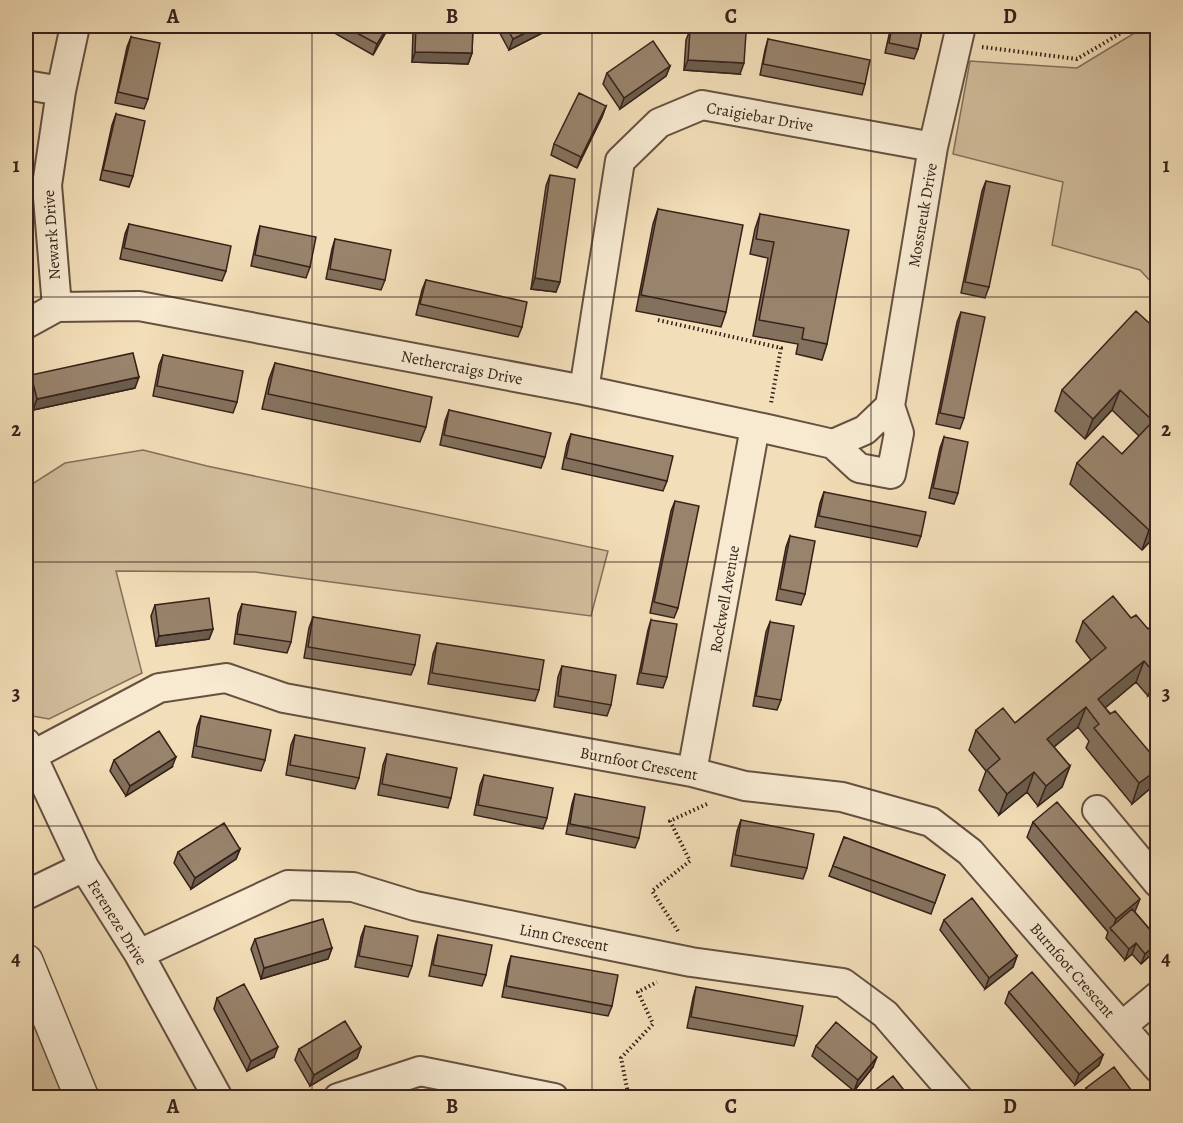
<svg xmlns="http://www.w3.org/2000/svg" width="1183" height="1123" font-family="Alegreya,serif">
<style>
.green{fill:#d2be9d;stroke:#84705c;stroke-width:1.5}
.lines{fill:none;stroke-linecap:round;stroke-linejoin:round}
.minor-casing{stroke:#655042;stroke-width:32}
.tertiary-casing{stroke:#655042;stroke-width:36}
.path{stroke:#36211a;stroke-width:4;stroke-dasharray:1.5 3;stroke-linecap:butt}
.minor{stroke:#f7ead1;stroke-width:28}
.tertiary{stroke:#f7ead1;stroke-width:33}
.wall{fill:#83715d;stroke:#36211a;stroke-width:1.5}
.shaded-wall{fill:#6a5c4c;stroke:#36211a;stroke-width:1.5}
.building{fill:#98836c;stroke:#36211a;stroke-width:1.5}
.grid{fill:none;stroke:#36211a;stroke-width:1.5;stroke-opacity:0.55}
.labels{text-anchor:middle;stroke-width:4.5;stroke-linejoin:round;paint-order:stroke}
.street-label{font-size:16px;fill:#36211a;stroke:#f7ead1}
.neatline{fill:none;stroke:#36211a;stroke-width:2}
.grid-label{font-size:20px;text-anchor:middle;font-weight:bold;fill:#36211a}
</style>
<rect width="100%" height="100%" fill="#f2deb8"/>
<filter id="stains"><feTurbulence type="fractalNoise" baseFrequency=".00333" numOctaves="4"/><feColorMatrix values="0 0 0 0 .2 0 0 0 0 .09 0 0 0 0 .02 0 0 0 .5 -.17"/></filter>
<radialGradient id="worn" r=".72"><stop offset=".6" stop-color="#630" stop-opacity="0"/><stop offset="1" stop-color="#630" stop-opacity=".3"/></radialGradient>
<!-- green -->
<path class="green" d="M1146 26H1158L1157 288 1140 270 1052 245 1063 182 953 154 970 61 1077 68Z
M143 450 207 466 608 551 591 616 255 572 116 571 142 673 49 719 27 715 26 488 65 463Z
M26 1005 64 1097H26Z"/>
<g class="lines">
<!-- minor casing -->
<g class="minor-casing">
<path id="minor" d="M26 85 61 91
M57 307 47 185 61 91 75 26
M26 324 57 307 139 306 584 390 767 429 833 444 859 468 891 474 899 433 890 406 933 147 961 26
M584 390 620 161 659 123 702 105 933 147
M833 444 865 430 890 406
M26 743 84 867 139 954 218 1098
M33 755 159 688 226 678 284 698 692 772 745 786 842 797 931 822 970 852 1158 1068
M692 772 755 427
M1097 810 1158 883
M26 895 84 867
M139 954 288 885 353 887 415 906 691 962 843 983 885 1014 958 1098
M1122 1026 1158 996
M338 1098 420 1071 554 1098"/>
</g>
<!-- tertiary casing -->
<g class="tertiary-casing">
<path id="tertiary" d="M26 961 82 1098"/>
</g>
<!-- path -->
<path class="path" d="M982 47 1077 59 1133 26
M658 320 781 348 771 403
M678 931 652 891 690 861 670 821 707 804
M26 1092 28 1098
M629 1098 621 1058 653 1024 638 992 657 982"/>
<!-- minor -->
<use href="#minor" class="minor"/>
<!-- tertiary -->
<use href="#tertiary" class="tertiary"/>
</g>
<!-- wall -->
<path class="wall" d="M141 26H161L159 29Z
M325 26H389L373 55 324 27Z
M415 26H473L472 53 468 64 412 62 413 32Z
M496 26H556L509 50Z
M891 26H923L918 49 914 59 885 53Z
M690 30 740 74 684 70 686 40Z
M131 37 148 99 144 109 115 103 127 47Z
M768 39 865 84 862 95 760 75 765 50Z
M670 66 666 76 620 109 603 84 607 73Z
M606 106 602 117 577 168 551 155 554 144Z
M116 114 133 176 129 187 100 180 112 125Z
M550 175 556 292 531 289 546 186Z
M986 181 989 287 985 298 961 293 982 191Z
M658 209 726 312 721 327 636 311 653 224Z
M760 214 827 344 822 360 796 354 798 344 753 336 768 258 750 254 755 229Z
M129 224 226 271 222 281 120 259 125 234Z
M260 226 310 267 306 278 251 266 257 237Z
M335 239 385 280 381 290 326 279 332 249Z
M426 280 522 327 518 337 416 315 422 290Z
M961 312 964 418 960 429 936 424 957 322Z
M1158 331V486L1157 487 1158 533 1142 550 1070 484 1077 463 1122 454 1139 436 1112 410 1085 439 1055 411 1062 390Z
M163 355 237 402 233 413 153 396 159 365Z
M275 363 426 427 420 442 262 409 269 379Z
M31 375 135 388 33 410 28 386Z
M449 410 545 457 541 468 440 445 445 421Z
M571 434 667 481 663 491 562 469 567 444Z
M944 437 958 493 954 504 929 498 940 448Z
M824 492 921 536 917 547 815 527 820 503Z
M675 501 678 608 674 618 650 613 671 511Z
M790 536 805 594 801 605 776 600 786 547Z
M242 604 291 642 287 653 234 644 238 614Z
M155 605 213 629 209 639 156 646 151 616Z
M313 617 415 665 411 675 304 658 309 628Z
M1131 618 1148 629H1158V688L1148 696 1136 682 1105 708 1158 762V774L1153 786 1132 804 1086 748 1089 741 1078 727 1054 747 1070 766 1062 787 1038 806 1027 792 999 815 979 790 986 771 969 750 976 730 1015 723 1091 660 1076 641 1083 621Z
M651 620 667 677 663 688 637 684 648 630Z
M770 622 781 700 777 710 753 706 766 632Z
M437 643 539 690 535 701 428 684 433 654Z
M562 666 611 705 607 716 554 707 558 677Z
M201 716 265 760 261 771 192 757 197 727Z
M295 735 359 778 355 789 286 775 291 745Z
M387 754 451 798 448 808 378 795 383 765Z
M114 760 172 767 126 796 110 771Z
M484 775 547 818 543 829 474 815 480 785Z
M575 794 639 838 635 848 566 834 572 804Z
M741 820 807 868 803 879 731 866 737 831Z
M1033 822 1135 912 1158 939V946L1155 951 1141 964 1132 954 1125 960 1106 938 1108 932 1027 837Z
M844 837 945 875 931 914 829 876Z
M240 849 236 859 191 889 174 863 178 852Z
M944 920 1017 956 1013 967 985 989 940 930Z
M365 926 412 966 408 977 355 967 361 937Z
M438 935 486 975 482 986 429 976 435 946Z
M255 939 332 948 328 959 261 979 251 949Z
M511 956 612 1006 608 1016 502 997 508 966Z
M696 987 797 1036 794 1046 687 1028 693 998Z
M1009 992 1103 1055 1099 1065 1075 1085 1005 1003Z
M217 998 274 1057 247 1071 214 1009Z
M816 1046 873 1067 854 1091 812 1056Z
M361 1047 357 1058 310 1086 295 1060 299 1049Z
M1086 1088 1137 1098H1082Z"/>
<!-- shaded-wall -->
<path class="shaded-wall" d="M388 26H389L388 29 373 55 377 44Z
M539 26H556L509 50 513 39Z
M415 52 472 53 468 64 412 62Z
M688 60 744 63 740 74 684 70Z
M670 66 666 76 620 109 624 98Z
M606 106 602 117 577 168 581 157Z
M535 278 560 282 556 292 531 289Z
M1158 358V370L1151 364Z
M139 377 135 388 33 410 37 399Z
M1120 390 1112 410 1085 439 1093 419Z
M1158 474V486L1143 502 1150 481Z
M1158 521V533L1142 550 1149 530Z
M213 629 209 639 156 646 159 636Z
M1144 661 1136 682 1094 717 1098 699Z
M1158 674V688L1148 696 1156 675Z
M1086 707 1078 727 1039 759 1047 739Z
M176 757 172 767 126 796 130 786Z
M1070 766 1062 787 1038 806 1046 786Z
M1158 769V774L1153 786 1132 804 1139 783Z
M1034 772 1027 792 999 815 1007 794Z
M240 849 236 859 191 889 195 878Z
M1140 899 1134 914 1112 930 1116 919Z
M1158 942 1155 951 1141 964 1145 954Z
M1136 943 1132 954 1125 960 1129 949Z
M332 948 328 959 261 979 264 968Z
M1017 956 1013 967 985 989 989 978Z
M278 1047 274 1057 247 1071 251 1061Z
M361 1047 357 1058 310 1086 314 1075Z
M1103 1055 1099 1065 1075 1085 1079 1074Z
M877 1057 873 1067 854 1091 858 1080Z"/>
<!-- building -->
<path class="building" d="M344 26H388L377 44Z
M416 26H473L472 53 415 52Z
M506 26H539L513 39Z
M892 26H923L918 49 889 43Z
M690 30 746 33 744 63 688 60Z
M131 37 160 43 148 99 118 92Z
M768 39 870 60 865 84 763 64Z
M653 41 670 66 624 98 607 73Z
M579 93 606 106 581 157 554 144Z
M116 114 145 121 133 176 103 170Z
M550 175 575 179 560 282 535 278Z
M986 181 1010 186 989 287 965 282Z
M658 209 743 225 726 312 641 295Z
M760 214 849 230 827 344 802 339 804 328 759 320 774 242 756 239Z
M129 224 231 246 226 271 124 248Z
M260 226 316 237 310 267 255 255Z
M335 239 391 250 385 280 330 269Z
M426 280 527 302 522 327 420 304Z
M1136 311 1158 331V358L1151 364 1158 370V474L1150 481 1158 488V521L1149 530 1077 463 1103 436 1122 454 1153 421 1120 390 1093 419 1062 390Z
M961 312 985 317 964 418 940 413Z
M133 353 139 377 37 399 31 375Z
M163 355 243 371 237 402 157 386Z
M275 363 432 397 426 427 268 394Z
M449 410 551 433 545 457 444 435Z
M571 434 673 456 667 481 566 458Z
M944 437 968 442 958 493 933 488Z
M824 492 926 512 921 536 819 516Z
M675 501 699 506 678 608 654 602Z
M790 536 815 541 805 594 780 589Z
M1113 596 1131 618 1136 615 1148 629 1153 624 1158 629V674L1156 675 1144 661 1098 699 1110 714 1115 711 1158 762V769L1139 783 1094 728 1099 724 1086 707 1047 739 1070 766 1046 786 1034 772 1007 794 987 770 1000 759 976 730 1003 708 1015 723 1106 648 1083 621Z
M209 598 213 629 159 636 155 605Z
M242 604 296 612 291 642 237 634Z
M313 617 420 635 415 665 308 647Z
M651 620 677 624 667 677 641 673Z
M770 622 794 626 781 700 756 696Z
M437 643 544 660 539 690 432 673Z
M562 666 616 675 611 705 558 696Z
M201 716 271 730 265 760 196 746Z
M159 731 176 757 130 786 114 760Z
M295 735 365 748 359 778 290 765Z
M387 754 457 768 451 798 382 784Z
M484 775 553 788 547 818 478 805Z
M575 794 645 807 639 838 570 824Z
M1057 802 1140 899 1116 919 1033 822Z
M741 820 814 834 807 868 735 855Z
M224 823 240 849 195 878 178 852Z
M844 837 945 875 935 903 833 866Z
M972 898 1017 956 989 978 944 920Z
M1132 909 1158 939V942L1145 954 1136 943 1129 949 1110 928Z
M323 919 332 948 264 968 255 939Z
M365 926 418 936 412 966 359 956Z
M438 935 492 945 486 975 433 965Z
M511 956 618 975 612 1006 506 986Z
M1032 972 1103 1055 1079 1074 1009 992Z
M244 984 278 1047 251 1061 217 998Z
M696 987 803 1006 797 1036 691 1017Z
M345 1021 361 1047 314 1075 299 1049Z
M836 1022 877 1057 858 1080 816 1046Z
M1114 1067 1137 1098H1093L1086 1088Z
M893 1076 910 1098H871L869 1095Z"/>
<!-- grid -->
<path class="grid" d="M312 26V1098M592 26V1098M871 26V1098M26 297H1158M26 562H1158M26 826H1158"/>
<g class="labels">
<!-- street labels -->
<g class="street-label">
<text transform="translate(760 116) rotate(10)" y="6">Craigiebar Drive</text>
<text transform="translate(922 215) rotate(-80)" y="6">Mossneuk Drive</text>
<text transform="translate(51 235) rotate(-94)" y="6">Newark Drive</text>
<text transform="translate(462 367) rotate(11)" y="6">Nethercraigs Drive</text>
<text transform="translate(724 599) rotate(-80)" y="6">Rockwell Avenue</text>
<text transform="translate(639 763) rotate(11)" y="6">Burnfoot Crescent</text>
<text transform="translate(118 922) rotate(58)" y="6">Fereneze Drive</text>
<text transform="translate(564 937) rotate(11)" y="6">Linn Crescent</text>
<text transform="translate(1073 970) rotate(49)" y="6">Burnfoot Crescent</text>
</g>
</g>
<!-- margin -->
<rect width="1183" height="1123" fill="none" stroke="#f2deb8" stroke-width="66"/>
<rect x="33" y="33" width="1117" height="1057" class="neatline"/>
<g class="grid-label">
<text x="173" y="23">A</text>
<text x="452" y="23">B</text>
<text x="731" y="23">C</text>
<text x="1010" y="23">D</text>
<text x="16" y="172">1</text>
<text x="1166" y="172">1</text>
<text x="16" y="436">2</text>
<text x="1166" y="436">2</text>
<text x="16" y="700">3</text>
<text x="1166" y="700">3</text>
<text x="16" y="965">4</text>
<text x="1166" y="965">4</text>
<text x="173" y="1113">A</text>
<text x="452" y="1113">B</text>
<text x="731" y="1113">C</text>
<text x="1010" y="1113">D</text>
</g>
<rect width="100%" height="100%" filter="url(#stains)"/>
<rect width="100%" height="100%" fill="url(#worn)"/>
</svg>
